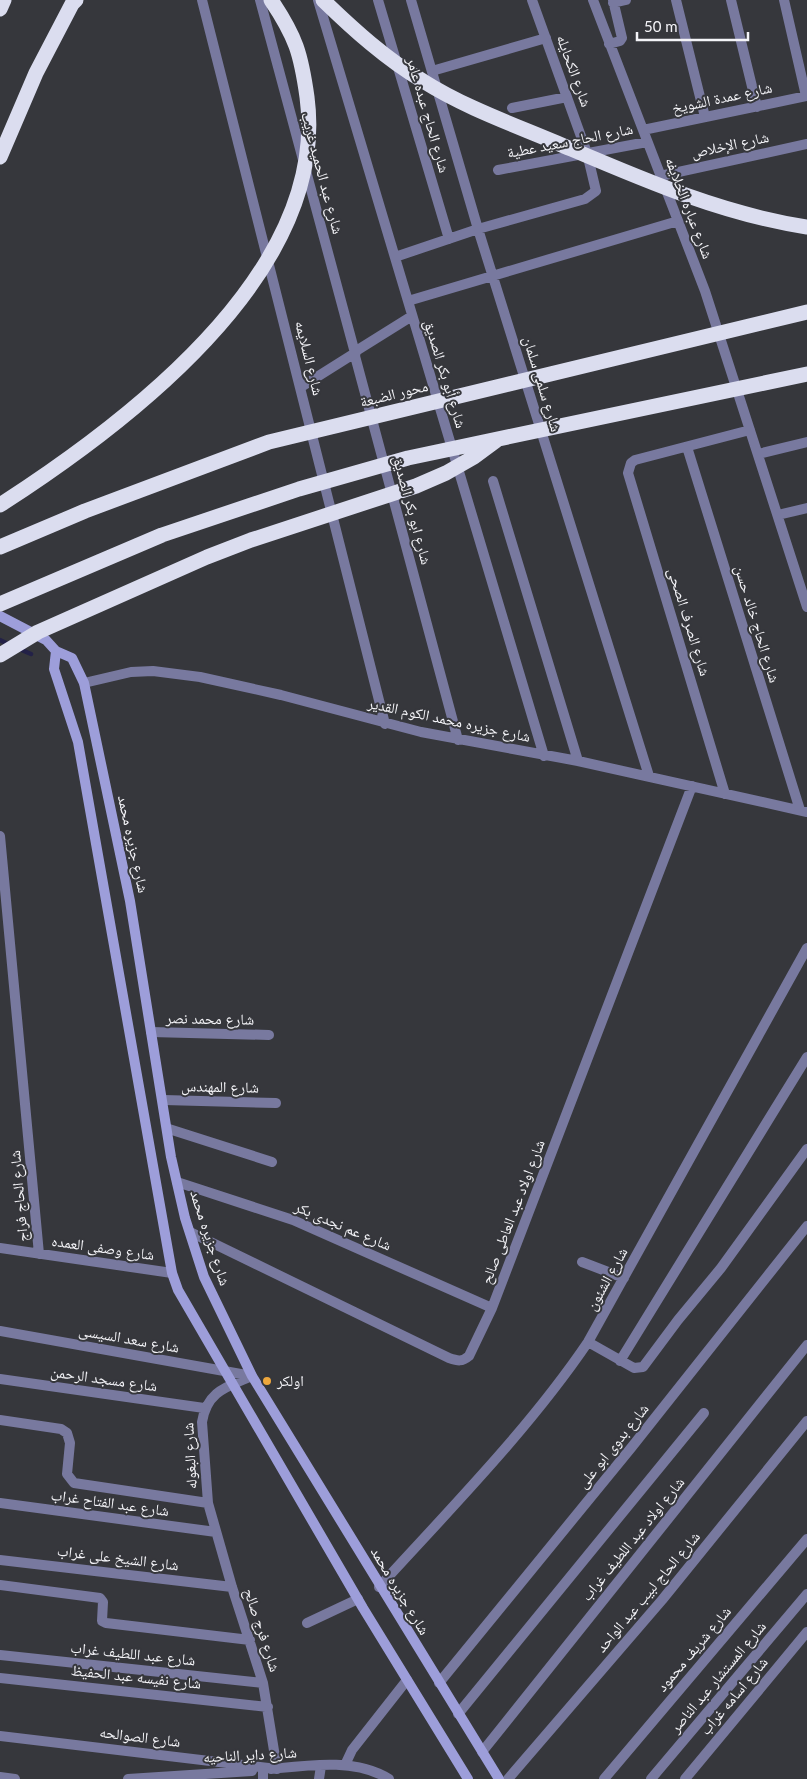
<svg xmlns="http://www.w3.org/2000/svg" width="807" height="1779" font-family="Lato,'Noto Naskh Arabic',sans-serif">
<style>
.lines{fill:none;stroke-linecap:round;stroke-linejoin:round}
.stream{stroke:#232147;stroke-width:4.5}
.minor{stroke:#78799f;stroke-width:10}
.secondary{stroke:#9d9eda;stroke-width:10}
.motorway{stroke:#dbddef;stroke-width:15}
.motorway-bridge{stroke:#dbddef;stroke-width:15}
.poi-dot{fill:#eea73d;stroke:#36373c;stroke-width:2}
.labels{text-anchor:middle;stroke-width:4;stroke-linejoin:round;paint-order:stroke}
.street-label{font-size:15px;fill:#f4f4f8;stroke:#36373c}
.poi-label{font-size:15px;fill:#f4f4f8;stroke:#36373c;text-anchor:start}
</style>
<rect width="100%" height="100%" fill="#36373c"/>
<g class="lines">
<!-- stream -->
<path class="stream" d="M0 640 10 645
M17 648 31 654"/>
<!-- minor -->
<path class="minor" d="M202 0 385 724
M260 0 355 353 301 387
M318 0 544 756
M378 0 449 239
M411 0 478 229 649 776
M593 0 705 291 807 607
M676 0 705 117
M731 0 757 107
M784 0 806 96
M613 3 626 0
M609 44 620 41 622 38 613 0
M432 71 546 38
M512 108 567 97
M643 130 807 96
M498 170 647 142
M660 176 807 144
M395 257 478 229 585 199 596 191 587 153 532 0
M408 301 678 221
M412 316 356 351 355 356 458 740
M687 447 800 810
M758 454 807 442
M493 481 578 761
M778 515 807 508
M84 683 131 672 153 671 200 677 281 695 421 732 578 761 807 812
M725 794 628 473 631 463 635 460 750 430
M0 836 39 1254
M151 1032 269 1035
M164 1100 276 1103
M169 1129 272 1162
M177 1182 293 1220 492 1308
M190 1232 449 1358C458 1361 462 1362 469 1356L492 1308 692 786
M0 1248 172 1273
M582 1262 624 1278
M0 1331 252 1376
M588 1342 634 1368 643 1367 678 1320 721 1268 807 1149
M620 1361 807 1057
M0 1379 204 1408
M0 1420 61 1429 67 1433 70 1443 67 1474 74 1483 208 1503
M0 1503 216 1532
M0 1560 232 1587
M0 1585 100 1598 103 1602 102 1621 106 1623 250 1640
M379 1587C450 1509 529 1429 588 1342L807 948
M307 1623 358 1599
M0 1655 263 1683
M0 1678 268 1707
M439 1683 631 1448 807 1226
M458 1714 704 1413
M0 1736 277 1769 263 1683 232 1587 208 1503 202 1422C207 1391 227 1387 252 1376
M482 1752 807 1345
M345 1765 352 1750 407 1680
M271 1769C309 1765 356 1758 389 1779
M0 1777 15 1779
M128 1779 252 1771
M263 1779V1770
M319 1779 321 1766
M508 1779 662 1600 807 1421
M604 1779 807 1539
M651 1779 807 1594
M685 1779 807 1632"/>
<!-- secondary -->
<path class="secondary" d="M0 616 46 640 56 651 72 658 84 683 130 901 171 1157 185 1218 204 1277 252 1376 499 1779
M56 651 54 669 78 742 172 1273 178 1290 363 1608 468 1779"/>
<!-- motorway -->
<path class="motorway" d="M0 9 4 0
M0 157 36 73 72 4 76 0"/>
<!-- motorway-bridge -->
<path class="motorway-bridge" d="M323 0C354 30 386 59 423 81 464 107 512 124 557 143 637 177 720 214 807 227
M0 505C129 422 330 271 307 97 301 54 296 37 271 0
M0 547 85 511 269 442 807 312
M0 604 162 535 299 489 408 458 807 374
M0 655 38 632 207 557 251 540 416 486 446 473 474 457 497 440"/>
</g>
<!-- markers -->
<circle class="poi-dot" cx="267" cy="1381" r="5"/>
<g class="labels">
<!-- street labels -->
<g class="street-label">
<text transform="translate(574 71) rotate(70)" y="5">شارع الكحايله</text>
<text transform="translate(722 98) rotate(-12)" y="5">شارع عمدة الشويخ</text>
<text transform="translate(428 115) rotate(74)" y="5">شارع الحاج عبده عامر</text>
<text transform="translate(570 141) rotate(-11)" y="5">شارع الحاج سعيد عطية</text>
<text transform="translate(730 145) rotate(-12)" y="5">شارع الإخلاص</text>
<text transform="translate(322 173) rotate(75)" y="5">شارع عبد الحميد غريب</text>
<text transform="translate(689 208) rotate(69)" y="5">شارع عباره الخلايفه</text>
<text transform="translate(309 358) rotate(76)" y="5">شارع السلايمه</text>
<text transform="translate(445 374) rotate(73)" y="5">شارع أبو بكر الصديق</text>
<text transform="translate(542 384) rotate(73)" y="5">شارع سلمى سلمان</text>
<text transform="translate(394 394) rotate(-14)" y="5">محور الضبعة</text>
<text transform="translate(412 510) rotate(75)" y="5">شارع ابو بكر الصديق</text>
<text transform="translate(689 622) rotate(73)" y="5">شارع الصرف الصحى</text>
<text transform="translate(757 624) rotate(73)" y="5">شارع الحاج خالد حسن</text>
<text transform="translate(449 720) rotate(12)" y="5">شارع جزيره محمد الكوم القدير</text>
<text transform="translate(133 844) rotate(78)" y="5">شارع جزيره محمد</text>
<text transform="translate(210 1019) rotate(1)" y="5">شارع محمد نصر</text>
<text transform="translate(220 1087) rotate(1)" y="5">شارع المهندس</text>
<text transform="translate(19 1196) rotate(-95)" y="5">شارع الحاج فراج</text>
<text transform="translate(513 1212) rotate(-69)" y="5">شارع اولاد عبد العاطى صالح</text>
<text transform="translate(343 1226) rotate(23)" y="5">شارع عم نجدى بكر</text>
<text transform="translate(210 1238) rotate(72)" y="5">شارع جزيره محمد</text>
<text transform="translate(103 1248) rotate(8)" y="5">شارع وصفى العمده</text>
<text transform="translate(607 1279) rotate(-61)" y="5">شارع الشئون</text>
<text transform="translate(129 1339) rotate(10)" y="5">شارع سعد السيسى</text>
<text transform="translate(104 1379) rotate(8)" y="5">شارع مسجد الرحمن</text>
<text transform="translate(613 1446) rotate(-51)" y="5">شارع بدوى ابو على</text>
<text transform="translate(190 1456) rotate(-93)" y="5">شارع البغوله</text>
<text transform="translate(110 1503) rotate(8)" y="5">شارع عبد الفتاح غراب</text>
<text transform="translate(633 1539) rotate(-51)" y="5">شارع اولاد عبد اللطيف غراب</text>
<text transform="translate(118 1558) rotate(7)" y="5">شارع الشيخ على غراب</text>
<text transform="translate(400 1591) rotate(59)" y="5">شارع جزيره محمد</text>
<text transform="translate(648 1592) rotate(-50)" y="5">شارع الحاج لبيب عبد الواحد</text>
<text transform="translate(262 1630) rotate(72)" y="5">شارع فرج صالح</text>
<text transform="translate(694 1649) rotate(-50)" y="5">شارع شريف محمود</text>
<text transform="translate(133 1654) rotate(6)" y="5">شارع عبد اللطيف غراب</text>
<text transform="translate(136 1677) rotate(6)" y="5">شارع نفيسه عبد الحفيظ</text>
<text transform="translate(718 1677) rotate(-50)" y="5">شارع المستشار عبد الناصر</text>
<text transform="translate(734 1696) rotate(-50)" y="5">شارع اسامه غراب</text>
<text transform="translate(140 1737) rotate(7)" y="5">شارع الصوالحه</text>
<text transform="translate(250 1755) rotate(-3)" y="5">شارع داير الناحيه</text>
</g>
<!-- poi labels -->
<g class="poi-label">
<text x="277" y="1386">اولكر</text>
</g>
</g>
<!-- scale -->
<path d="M637 32v8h111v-8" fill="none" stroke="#f4f4f8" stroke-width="2.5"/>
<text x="644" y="32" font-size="15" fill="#f4f4f8" stroke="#36373c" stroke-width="4" paint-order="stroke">50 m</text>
</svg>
